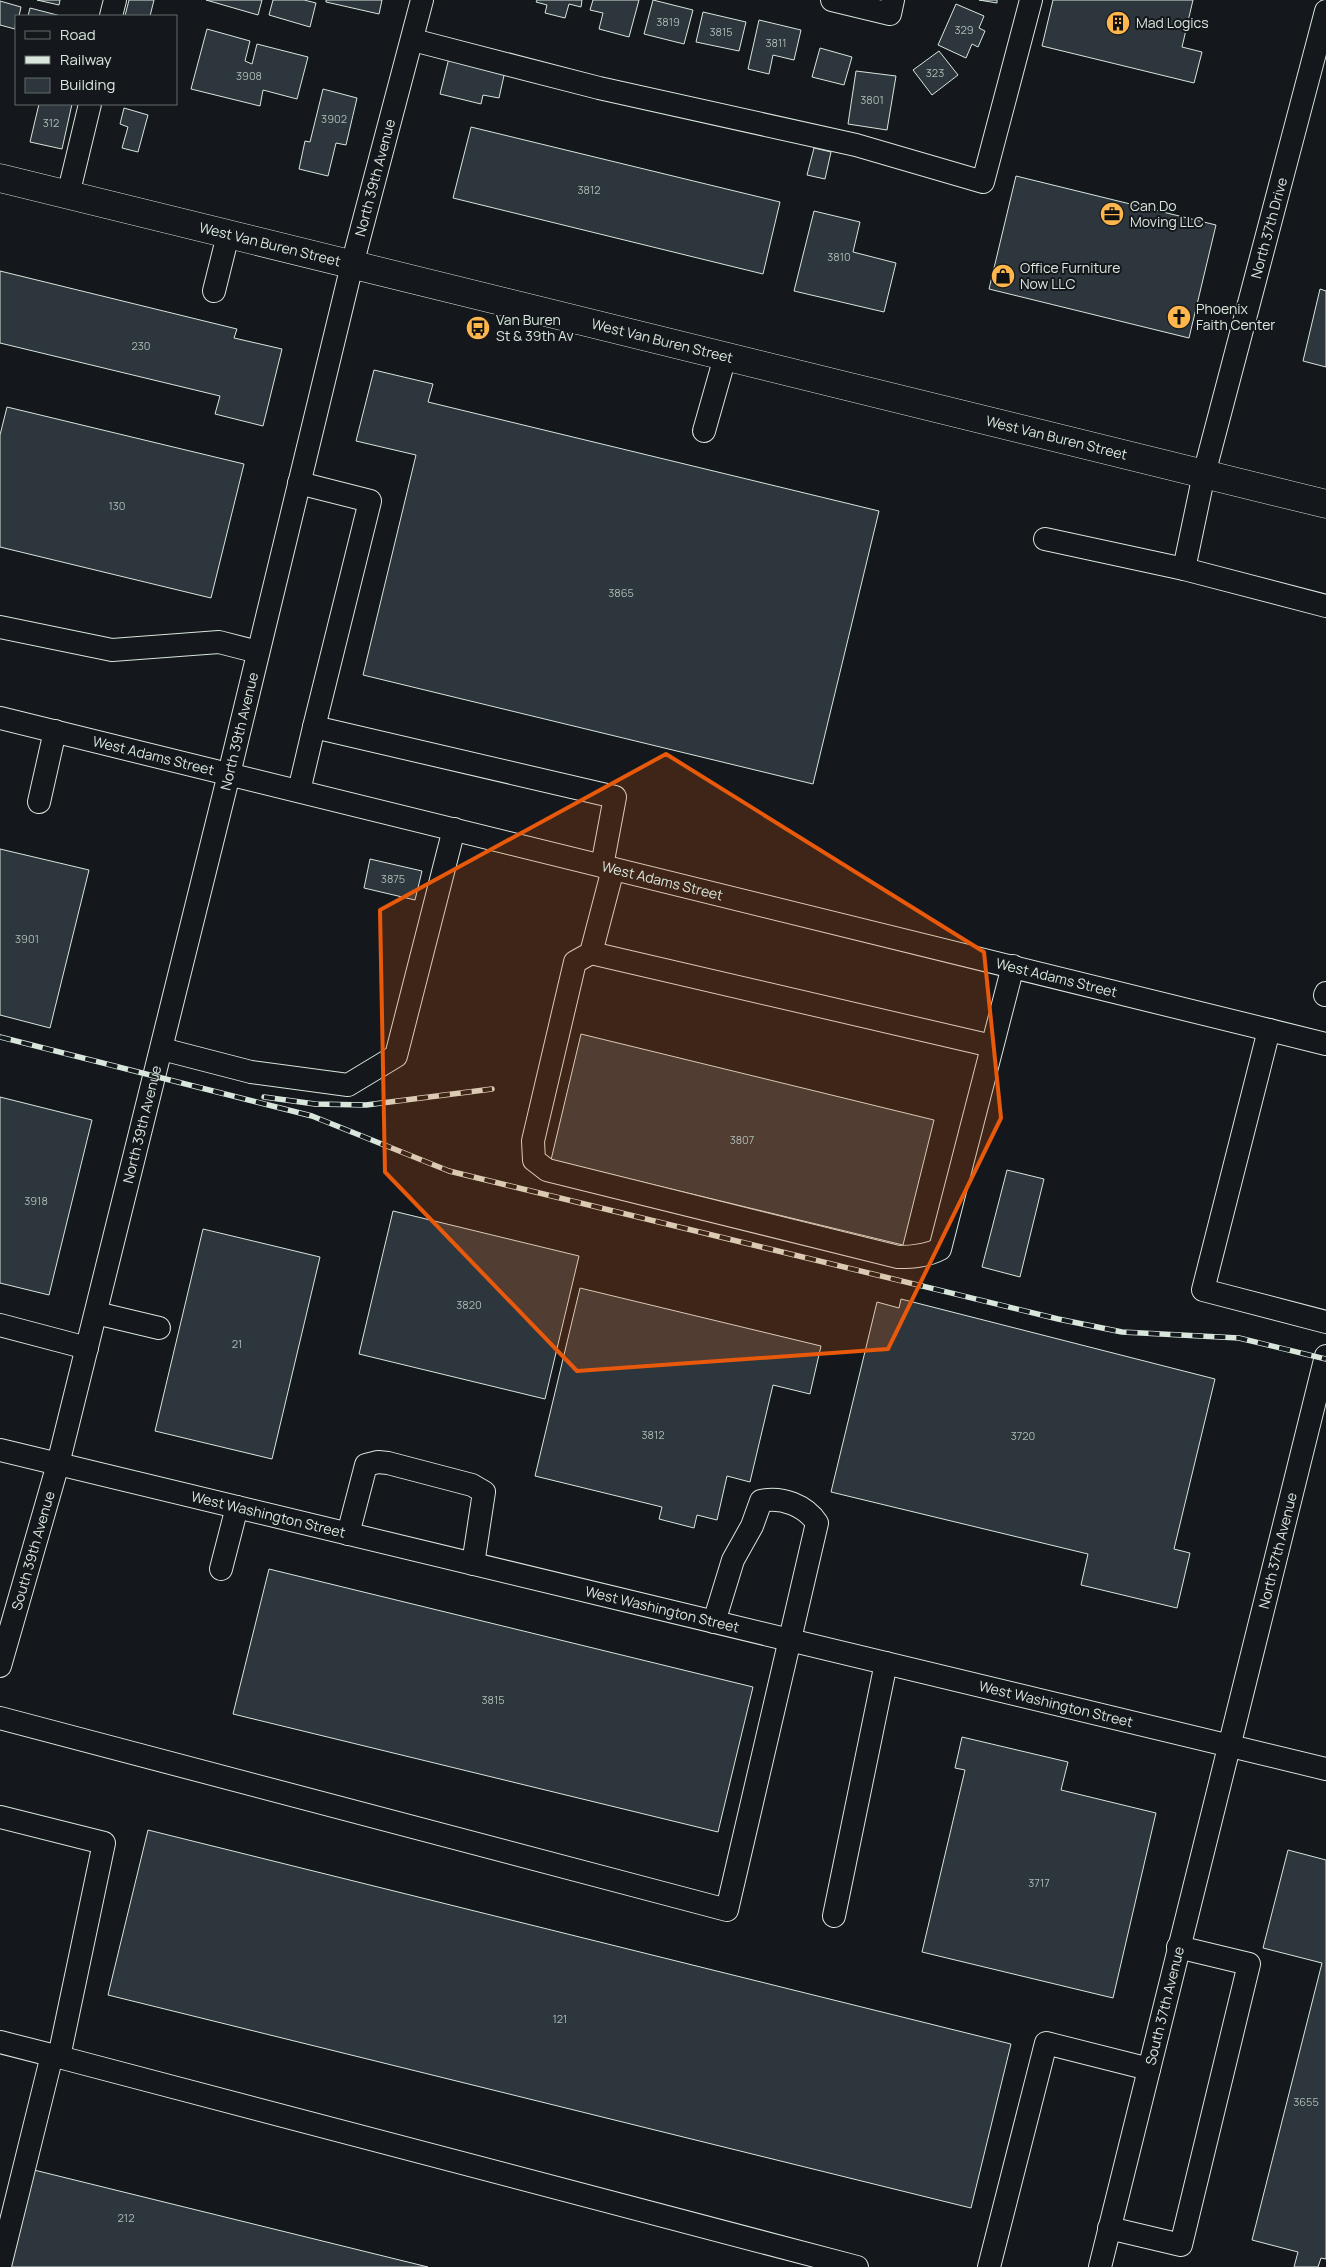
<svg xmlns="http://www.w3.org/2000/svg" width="1326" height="2267" font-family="Manrope,sans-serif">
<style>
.building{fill:#2c363c;stroke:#d8e6dc}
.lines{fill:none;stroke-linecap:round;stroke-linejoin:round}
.minor-casing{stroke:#d8e6dc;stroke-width:24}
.major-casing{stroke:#d8e6dc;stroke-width:29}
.minor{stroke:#14181c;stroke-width:22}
.major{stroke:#14181c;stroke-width:28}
.rail-casing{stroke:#d8e6dc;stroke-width:5.5}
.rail{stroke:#14181c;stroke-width:4;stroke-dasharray:11;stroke-linecap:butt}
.marked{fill:#e8590c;fill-opacity:0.2;stroke:#e8590c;stroke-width:4;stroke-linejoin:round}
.labels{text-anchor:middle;stroke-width:4;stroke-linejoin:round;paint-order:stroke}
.number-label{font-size:11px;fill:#adbab4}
.poi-label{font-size:14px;fill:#d8e6dc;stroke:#14181c;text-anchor:start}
.street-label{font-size:14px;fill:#d8e6dc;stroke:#14181c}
</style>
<rect width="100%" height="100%" fill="#14181c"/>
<!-- building -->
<path class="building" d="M37 0H60L59 5Z
M129 0H154L150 16H125Z
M206 0H262L258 15Z
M273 0H304L316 3 310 27 269 15Z
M326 0H382L379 14 326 2Z
M537 0H582L581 7 569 4 565 18 545 13 547 5 536 2Z
M593 0H639L629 37 599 29 603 13 590 10Z
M653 0 693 10 684 44 644 34Z
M979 0H997V3Z
M1053 0H1193L1182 47 1202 52 1194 83 1042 46Z
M0 1 21 7 19 16H16L15 29 0 25Z
M956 4 984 16 979 28 985 31 978 47 972 44 966 58 938 45Z
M30 8 61 16H28Z
M703 12 746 22 739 51 696 42Z
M759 20 801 30 794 60 773 55 769 74 748 69Z
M207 29 250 41 245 61 252 64 257 44 308 57 297 99 263 90 260 106 191 89Z
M820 48 852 57 844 85 812 77Z
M939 51 958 75 932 95 913 70Z
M449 58 505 71 499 98 483 95 481 104 440 94Z
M856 71 896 76 887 130 848 124Z
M323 89 357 98 346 145 336 143 328 176 299 169 305 141 310 142Z
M39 104H72L62 149 30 142Z
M124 108 148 115 138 152 122 148 128 127 120 124Z
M471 127 780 202 763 274 453 198Z
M814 148 831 152 825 179 807 175Z
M1016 176 1216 225 1189 338 989 289Z
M814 211 860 222 853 252 896 263 884 312 794 291Z
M0 271 237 329 234 338 282 349 263 426 215 414 220 396 0 343Z
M1320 289 1326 291V367L1303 361Z
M476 325 487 328 486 331 475 329Z
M374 370 433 384 428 402 879 511 813 784 363 675 416 455 356 441Z
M7 407 244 464 211 598 0 547V435Z
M0 849 89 870 50 1028 0 1015Z
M370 859 422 871 415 900 364 888Z
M581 1034 934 1120 903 1245 551 1160Z
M0 1097 92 1120 49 1295 0 1283Z
M1007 1170 1044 1179 1020 1277 982 1267Z
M393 1211 579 1256 545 1399 359 1354Z
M203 1229 320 1257 272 1459 155 1431Z
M580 1288 821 1346 810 1394 773 1385 750 1482 727 1476 717 1520 697 1515 694 1528 659 1519 662 1507 535 1476Z
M901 1299 1215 1379 1174 1549 1190 1553 1177 1608 1081 1585 1088 1554 831 1492 877 1302 899 1308Z
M269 1569 753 1687 718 1832 233 1714Z
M962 1737 1068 1762 1061 1790 1156 1813 1113 1998 922 1952 965 1770 955 1768Z
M148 1830 1011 2044 971 2208 108 1995Z
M1288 1850 1326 1860V2259L1321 2258 1318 2267H1294L1298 2252 1252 2240 1322 1963 1263 1948Z
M34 2170 428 2267H10Z"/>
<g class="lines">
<!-- minor casing -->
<g class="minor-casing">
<g id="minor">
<path d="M832 0 890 14 893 0"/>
<path d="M1326 11 1204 474 1184 569 1326 606"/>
<path d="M111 16 115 0"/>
<path d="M413 40 599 88 856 145 983 182 1031 0"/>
<path d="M68 195 90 104"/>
<path d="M214 291 228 235"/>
<path d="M704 431 725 357"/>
<path d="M299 483 370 501 314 727"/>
<path d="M1045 539 1184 569"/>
<path d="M0 627 112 650 219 642 258 652"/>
<path id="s1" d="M0 718 1326 1044"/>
<path d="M299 791 314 727 615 797 602 866"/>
<path d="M39 802 55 731"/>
<path d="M613 869 591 953 575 962 533 1141 534 1160 547 1170 898 1257C913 1257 927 1256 940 1249L1013 966"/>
<path d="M591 953 992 1046"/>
<path d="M1325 995 1326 993"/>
<path d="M1269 1030 1203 1290 1326 1322"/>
<path d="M162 1049 251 1072 348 1085 396 1056 454 829"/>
<path d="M96 1313 159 1328"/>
<path d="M0 1325 87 1348"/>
<path id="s2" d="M0 1450 1326 1769"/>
<path d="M348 1534 366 1465 378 1462 388 1463 472 1485 484 1492 473 1564"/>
<path d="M221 1569 237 1507"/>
<path id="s3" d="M0 1666 58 1464 229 774 352 265 422 0"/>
<path d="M0 1718 727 1910 817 1523C806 1506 782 1496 761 1501L752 1526 733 1560 714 1622"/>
<path d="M0 1817 104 1843 59 2057 857 2267"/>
<path d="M834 1916 886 1663"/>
<path d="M0 2042 59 2057"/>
<path d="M1109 2228 1181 2245 1249 1964 1178 1947"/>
<path d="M0 2266 52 2055"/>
<path d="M989 2267 1046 2043 1149 2069"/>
<path id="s4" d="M1100 2267 1326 1356"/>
</g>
</g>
<!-- major casing -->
<g class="major-casing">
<g id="major">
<path id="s5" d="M0 178 1326 504"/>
</g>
</g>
<!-- minor -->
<use href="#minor" class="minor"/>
<!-- major -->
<use href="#major" class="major"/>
<!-- rail casing -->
<g class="rail-casing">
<path id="rail" d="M0 1037 312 1116 449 1171 1058 1319 1122 1332 1239 1338 1326 1359
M264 1097 315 1104 366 1105 492 1089"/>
</g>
<!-- rail -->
<use href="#rail" class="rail"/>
</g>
<!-- marked area -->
<path class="marked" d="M666 754 984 952 1001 1118 888 1349 577 1371 385 1172 380 910Z"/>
<!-- icons -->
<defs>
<g id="building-disc" transform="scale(1.25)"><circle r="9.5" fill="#ffb74d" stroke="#14181c"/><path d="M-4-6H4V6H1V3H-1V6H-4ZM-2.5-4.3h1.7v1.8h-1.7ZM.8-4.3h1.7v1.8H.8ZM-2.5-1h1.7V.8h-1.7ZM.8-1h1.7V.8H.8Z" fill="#111"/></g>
<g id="office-disc" transform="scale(1.25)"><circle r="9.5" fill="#ffb74d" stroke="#14181c"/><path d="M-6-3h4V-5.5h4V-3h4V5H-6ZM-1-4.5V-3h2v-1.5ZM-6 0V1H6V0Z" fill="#111"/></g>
<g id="shop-disc" transform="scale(1.25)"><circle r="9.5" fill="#ffb74d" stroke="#14181c"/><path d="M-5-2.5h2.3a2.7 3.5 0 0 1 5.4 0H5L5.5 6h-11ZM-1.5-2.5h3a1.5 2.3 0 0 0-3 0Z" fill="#111"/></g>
<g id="church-disc" transform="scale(1.25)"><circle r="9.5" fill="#ffb74d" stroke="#14181c"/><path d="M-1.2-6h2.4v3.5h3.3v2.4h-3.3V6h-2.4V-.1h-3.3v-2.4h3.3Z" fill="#111"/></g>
<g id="bus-disc" transform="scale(1.25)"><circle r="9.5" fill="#ffb74d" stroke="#14181c"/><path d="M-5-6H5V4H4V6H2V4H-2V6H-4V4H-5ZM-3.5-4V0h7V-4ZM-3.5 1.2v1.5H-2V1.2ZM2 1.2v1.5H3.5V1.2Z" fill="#111"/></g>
</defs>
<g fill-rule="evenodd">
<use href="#building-disc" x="1118" y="23"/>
<use href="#office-disc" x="1112" y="214"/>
<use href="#shop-disc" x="1003" y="276"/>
<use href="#church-disc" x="1179" y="317"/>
<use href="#bus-disc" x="478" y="328"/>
</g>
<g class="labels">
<!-- number labels -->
<g class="number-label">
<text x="668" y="26">3819</text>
<text x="964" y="34">329</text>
<text x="721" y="36">3815</text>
<text x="776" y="47">3811</text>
<text x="935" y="77">323</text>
<text x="249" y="80">3908</text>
<text x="872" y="104">3801</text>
<text x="334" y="123">3902</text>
<text x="51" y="127">312</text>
<text x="589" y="194">3812</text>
<text x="839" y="261">3810</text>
<text x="141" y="350">230</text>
<text x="117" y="510">130</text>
<text x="621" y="597">3865</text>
<text x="393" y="883">3875</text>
<text x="27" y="943">3901</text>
<text x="742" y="1144">3807</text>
<text x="36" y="1205">3918</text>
<text x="469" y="1309">3820</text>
<text x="237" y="1348">21</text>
<text x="653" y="1439">3812</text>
<text x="1023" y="1440">3720</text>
<text x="493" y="1704">3815</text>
<text x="1039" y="1887">3717</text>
<text x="560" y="2023">121</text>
<text x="1306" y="2106">3655</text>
<text x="126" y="2222">212</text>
</g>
<!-- poi labels -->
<g class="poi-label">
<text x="1136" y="28">Mad Logics</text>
<text x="1130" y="211">Can Do<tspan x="1130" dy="16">Moving LLC</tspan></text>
<text x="1020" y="273">Office Furniture<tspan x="1020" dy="16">Now LLC</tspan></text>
<text x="1196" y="314">Phoenix<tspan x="1196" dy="16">Faith Center</tspan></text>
<text x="496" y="325">Van Buren<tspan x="496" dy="16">St &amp; 39th Av</tspan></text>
</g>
<!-- street labels -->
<g class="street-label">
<text dy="5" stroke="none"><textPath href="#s3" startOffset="1535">North 39th Avenue</textPath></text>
<text transform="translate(1269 228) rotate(-75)" y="5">North 37th Drive</text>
<text dy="5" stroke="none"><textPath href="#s5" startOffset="278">West Van Buren Street</textPath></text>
<text dy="5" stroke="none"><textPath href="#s5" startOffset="682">West Van Buren Street</textPath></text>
<text dy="5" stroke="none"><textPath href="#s5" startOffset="1088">West Van Buren Street</textPath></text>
<text dy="5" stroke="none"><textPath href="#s3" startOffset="965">North 39th Avenue</textPath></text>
<text dy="5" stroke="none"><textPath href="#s1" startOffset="158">West Adams Street</textPath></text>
<text dy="5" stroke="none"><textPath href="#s1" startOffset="682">West Adams Street</textPath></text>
<text dy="5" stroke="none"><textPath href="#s1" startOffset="1088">West Adams Street</textPath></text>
<text dy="5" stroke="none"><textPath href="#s3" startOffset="560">North 39th Avenue</textPath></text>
<text dy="5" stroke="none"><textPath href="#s2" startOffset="276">West Washington Street</textPath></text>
<text dy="5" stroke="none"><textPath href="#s3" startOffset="120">South 39th Avenue</textPath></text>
<text dy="5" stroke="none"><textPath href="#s4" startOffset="738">North 37th Avenue</textPath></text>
<text dy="5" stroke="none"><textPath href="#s2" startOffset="681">West Washington Street</textPath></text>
<text dy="5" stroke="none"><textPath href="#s2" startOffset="1086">West Washington Street</textPath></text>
<text dy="5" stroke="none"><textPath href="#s4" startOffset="269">South 37th Avenue</textPath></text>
</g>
</g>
<!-- legend -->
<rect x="15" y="15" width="162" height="90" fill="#14181c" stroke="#626a69"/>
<rect x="25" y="31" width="25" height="8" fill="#14181c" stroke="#626a69"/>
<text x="60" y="40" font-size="15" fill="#d8e6dc">Road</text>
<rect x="25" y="56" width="25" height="8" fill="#d8e6dc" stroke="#626a69"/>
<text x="60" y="65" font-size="15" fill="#d8e6dc">Railway</text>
<rect x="25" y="78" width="25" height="15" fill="#2c363c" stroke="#626a69"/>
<text x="60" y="90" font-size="15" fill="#d8e6dc">Building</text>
</svg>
